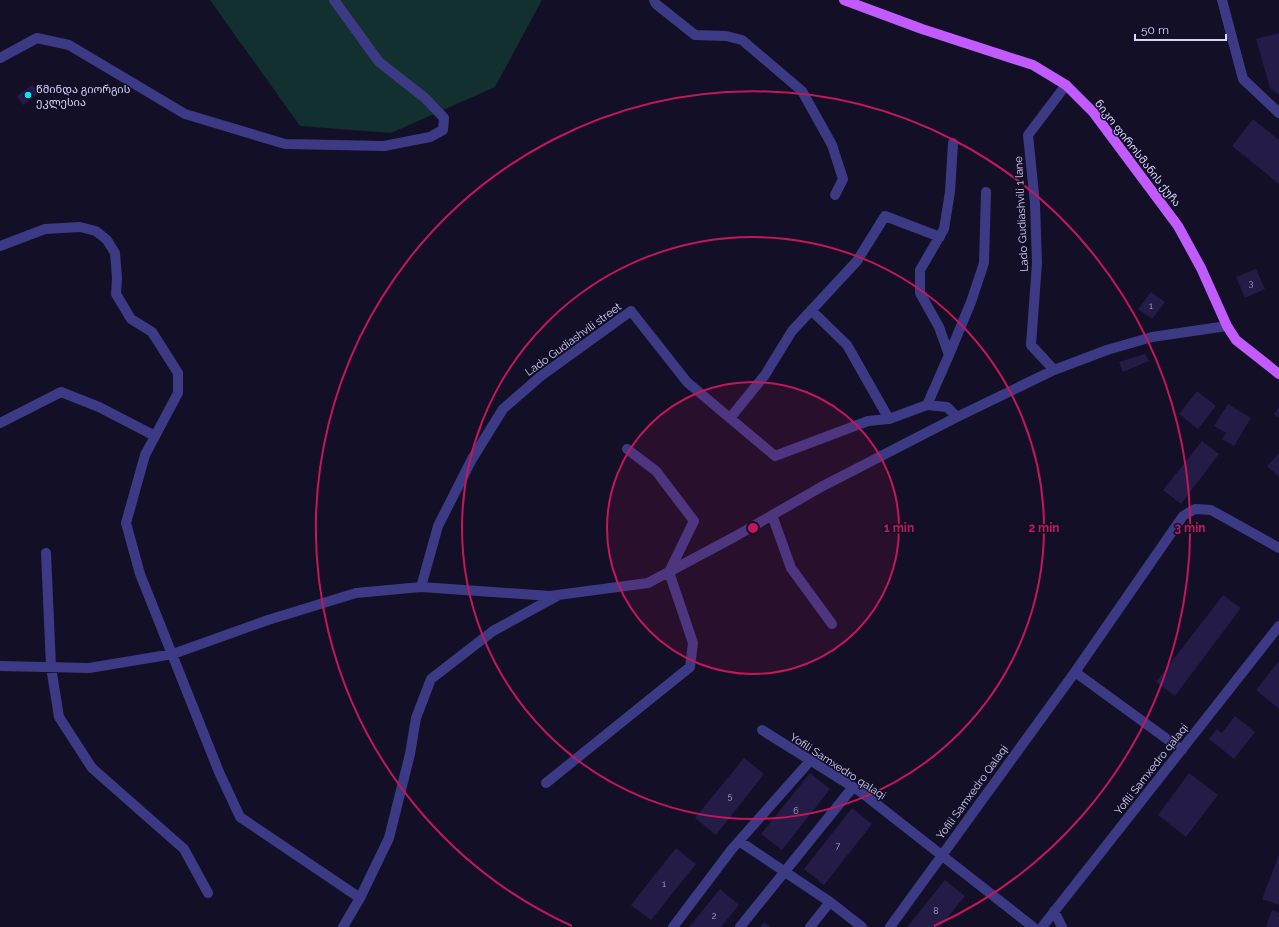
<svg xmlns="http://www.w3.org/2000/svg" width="1279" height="927" font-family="Raleway,'Noto Sans Georgian',sans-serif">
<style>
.green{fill:#12302f}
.building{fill:#241b47}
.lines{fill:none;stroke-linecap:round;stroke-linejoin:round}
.minor{stroke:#3d3a85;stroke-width:10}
.major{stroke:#c25bff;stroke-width:10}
.ring{fill:none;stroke:#c2185b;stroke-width:2}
.poi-dot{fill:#00e5ff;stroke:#130f26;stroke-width:1.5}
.labels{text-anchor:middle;stroke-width:3;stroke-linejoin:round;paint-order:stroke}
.number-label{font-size:9px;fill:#aca6d1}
.poi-label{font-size:11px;fill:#d9d4ff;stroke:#130f26;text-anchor:start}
.street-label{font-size:11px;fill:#d9d4ff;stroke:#130f26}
.centre{fill:#c2185b;stroke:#130f26;stroke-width:2}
.ring-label{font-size:12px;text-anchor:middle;font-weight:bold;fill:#c2185b;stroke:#130f26;stroke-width:3;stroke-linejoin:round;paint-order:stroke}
</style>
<rect width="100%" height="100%" fill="#130f26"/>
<!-- green -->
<path class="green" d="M210 0H542L495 87 391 133 300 126Z"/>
<!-- building -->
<path class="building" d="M1279 33V95L1270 88 1256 39Z
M32 85 39 93 23 105 17 96Z
M1253 119 1279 140V184L1232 146Z
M1256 269 1265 289 1245 298 1236 277Z
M1151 292 1165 302 1152 319 1138 309Z
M1145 354 1149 361 1123 372 1119 362Z
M1197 391 1216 406 1198 429 1179 414Z
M1228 404 1251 418 1234 446 1222 439 1226 433 1214 426Z
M1279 407V418L1274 414Z
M1202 441 1219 454 1181 504 1163 490Z
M1279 453V477L1267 466Z
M1223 595 1241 608 1175 696 1156 682Z
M1279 661V709L1256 690Z
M1235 716 1255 732 1234 759 1209 739 1217 729 1222 733Z
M744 758 764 774 716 835 695 818Z
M810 773 830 789 782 850 761 834Z
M1189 773 1218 795 1186 837 1158 815Z
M852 808 872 824 824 885 804 869Z
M676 848 696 864 651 920 631 905Z
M1279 855V905L1262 899Z
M945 880 965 896 940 927H907Z
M720 889 739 905 721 927H689Z
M1272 910 1279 913V927H1266Z
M764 922 771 927H760Z"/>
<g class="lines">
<!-- minor -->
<path class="minor" d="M654 0 656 4 695 35 726 36 742 40 802 91 832 145 843 179 835 195
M1222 0 1243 79 1279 113
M0 58 37 38 69 45 185 114 285 144 384 146 430 137 443 130 444 118 425 98 379 62 334 0
M0 246 45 229 80 227 96 231 107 240 115 253 117 278 116 294 131 319 152 332 178 373V393L145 455 126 523 140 574 219 772 240 817 360 898
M811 310 847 345 889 419
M949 355 971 302 984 263 986 192
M1054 370 1031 345 1037 263 1035 204 1028 135 1066 85
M927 405 949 355 939 327 920 293V270L944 229 950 192 953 143
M730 418 765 375 792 331 857 261 885 216 940 237
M0 423 61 392 99 407 155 436
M772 515 791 568 832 624
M46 553 51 667 59 717 92 768 184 849 208 893
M421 587 438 526 472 459 503 409 541 376 631 311 687 382 775 456 868 421 889 419 927 405 947 407 957 417
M0 666 89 668 173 654 268 620 356 593 421 587 550 596 648 583 736 536 821 487 957 417 1054 370 1107 350 1152 337 1227 326
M1075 672 1182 750
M762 730 861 792 1033 927
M546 783 690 667 693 643 669 572 694 521 656 471 627 449
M739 841 830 902 862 927
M1054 911 1062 927
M343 927 360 898 389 838 410 754 416 718 431 679 493 631 557 596
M673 927 732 849 810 761
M740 927 853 787
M810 927 830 902
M890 927 1075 672 1183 516 1195 509 1211 510 1279 548
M1042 927 1279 626"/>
<!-- major -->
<path class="major" d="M844 0 922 29 1033 65 1066 85 1093 112 1178 226 1201 268 1227 326 1236 340 1279 374"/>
</g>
<!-- distance rings -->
<circle cx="753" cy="528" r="146" fill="#c2185b" fill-opacity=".12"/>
<g class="ring">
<circle cx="753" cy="528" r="146"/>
<circle cx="753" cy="528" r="291"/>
<path d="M572 926A437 437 0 1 1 934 926"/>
</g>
<!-- markers -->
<circle class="poi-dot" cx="28" cy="95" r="4"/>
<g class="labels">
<!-- number labels -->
<g class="number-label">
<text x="1251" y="286">3</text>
<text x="1151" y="309">1</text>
<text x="730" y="799">5</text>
<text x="796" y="814">6</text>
<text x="838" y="849">7</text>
<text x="664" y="887">1</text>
<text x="936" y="914">8</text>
<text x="714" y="919">2</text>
</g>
<!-- poi labels -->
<g class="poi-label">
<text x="36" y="93">წმინდა გიორგის<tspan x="36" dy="13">ეკლესია</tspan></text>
</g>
<!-- street labels -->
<g class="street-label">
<text transform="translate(1138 153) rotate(52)" y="4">ნიკო ფიროსმანის ქუჩა</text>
<text transform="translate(1021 214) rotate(-93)" y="4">Lado Gudiashvili 1 lane</text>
<text transform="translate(573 339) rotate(-36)" y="4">Lado Gudiashvili street</text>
<text transform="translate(838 766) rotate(33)" y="4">Yofili Samxedro qalaqi</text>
<text transform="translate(1151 769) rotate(-52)" y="4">Yofili Samxedro qalaqi</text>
<text transform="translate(972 792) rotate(-54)" y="4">Yofili Samxedro Qalaqi</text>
</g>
</g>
<circle cx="753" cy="528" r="6" class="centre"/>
<g class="ring-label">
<text x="899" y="532">1 min</text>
<text x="1044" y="532">2 min</text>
<text x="1190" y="532">3 min</text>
</g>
<!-- scale -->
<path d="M1135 34v6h91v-6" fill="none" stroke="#d9d4ff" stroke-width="2"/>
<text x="1141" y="34" font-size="12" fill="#d9d4ff" stroke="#130f26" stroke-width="3" paint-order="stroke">50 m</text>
</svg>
